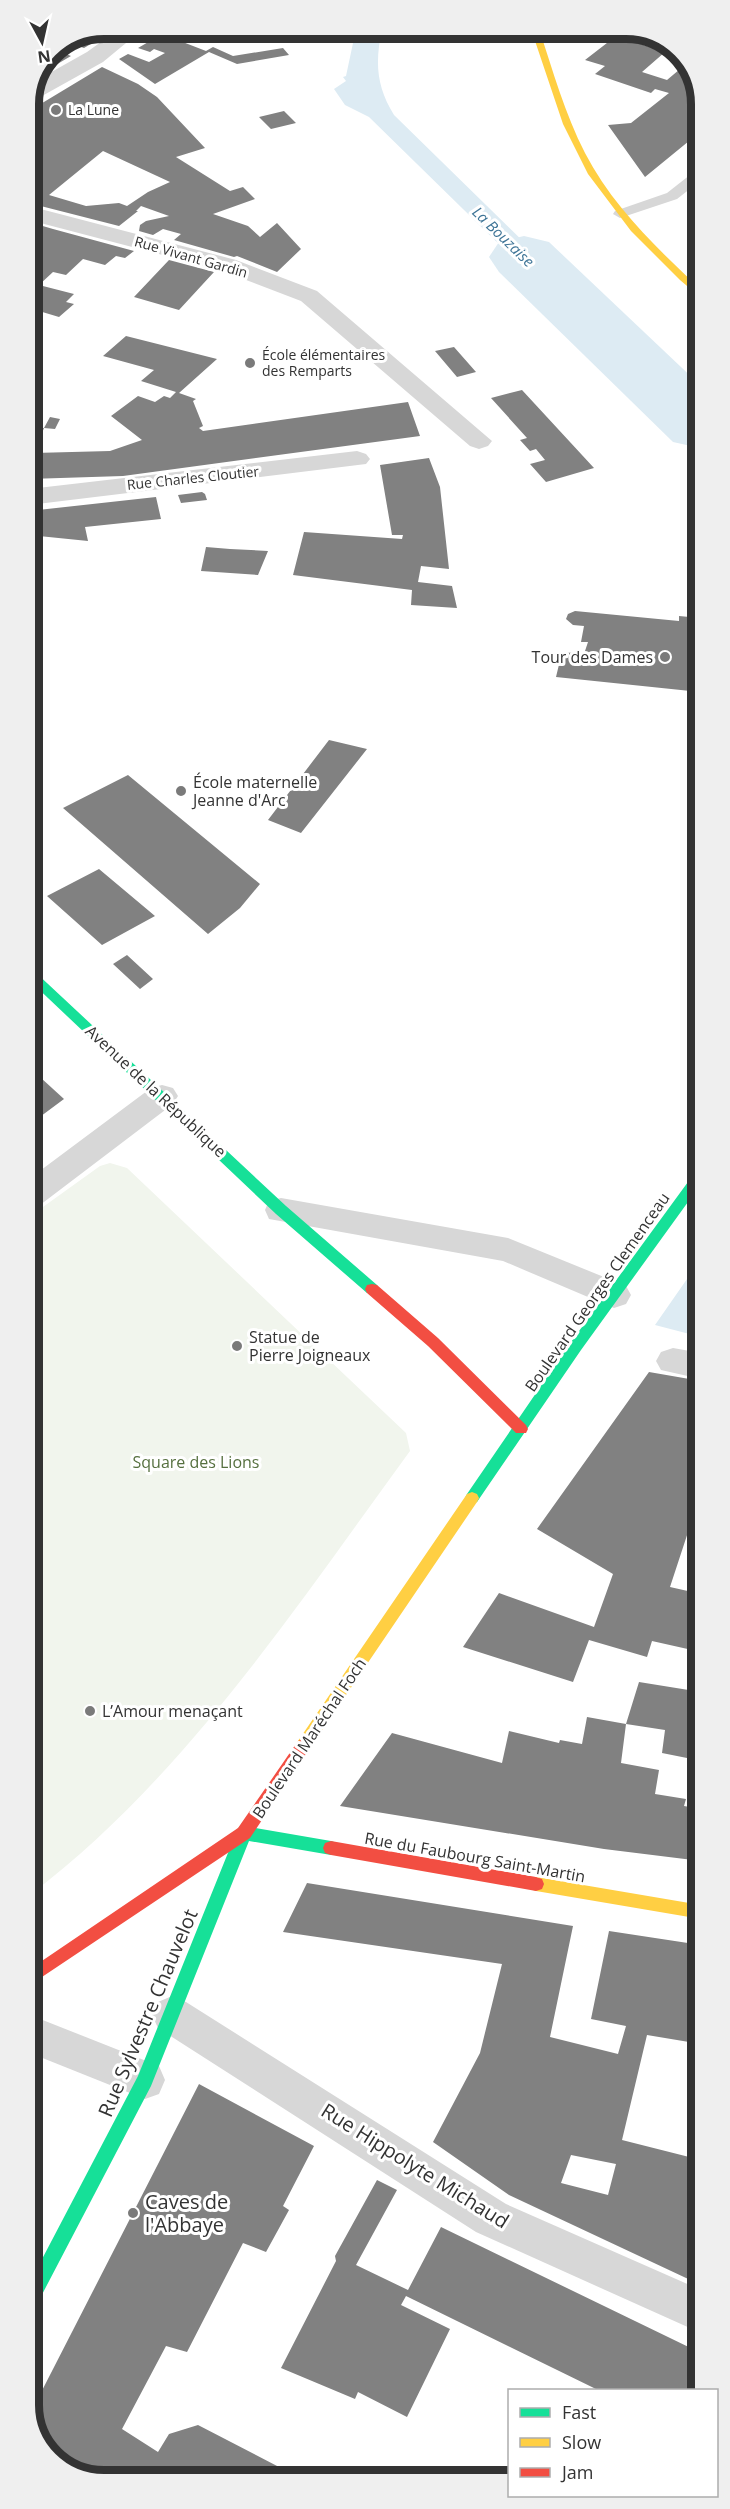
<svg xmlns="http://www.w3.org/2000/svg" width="730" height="2509" font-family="'Open Sans',sans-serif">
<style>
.green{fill:#f1f5ed}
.water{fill:#ddebf3}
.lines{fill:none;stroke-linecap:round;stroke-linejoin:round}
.river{fill:#ddebf3;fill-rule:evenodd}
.building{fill:#818181;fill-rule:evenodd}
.lane{fill:#d7d7d7;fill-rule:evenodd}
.street{fill:#d7d7d7;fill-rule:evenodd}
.fast{fill:#16e098;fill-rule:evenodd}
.slow{fill:#ffcf43;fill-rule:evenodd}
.jam{fill:#f24e42;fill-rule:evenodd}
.poi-dot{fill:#7a7a7a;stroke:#fff;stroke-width:2}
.labels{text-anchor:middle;stroke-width:6;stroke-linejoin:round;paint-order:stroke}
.far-poi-label{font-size:14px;fill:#333;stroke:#fff;text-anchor:start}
.far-street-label{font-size:14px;fill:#333;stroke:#fff}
.far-water-label{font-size:15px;font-style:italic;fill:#3f7597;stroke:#fff}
.poi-label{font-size:16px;fill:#333;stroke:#fff;text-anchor:start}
.street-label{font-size:16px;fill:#333;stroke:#fff}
.park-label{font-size:16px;fill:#56703f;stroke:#fff}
.near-street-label{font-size:20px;fill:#333;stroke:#fff}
.near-poi-label{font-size:20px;fill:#333;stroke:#fff;text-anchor:start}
.rim{fill:none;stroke:#333;stroke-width:8}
</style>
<rect width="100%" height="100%" fill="#fff"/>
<!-- green -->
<path class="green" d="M110 1163 127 1168 406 1433 410 1451C295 1608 186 1776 30 1895L29 1217 100 1166Z"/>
<!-- water -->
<path class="water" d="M356 29H382C375 62 376 86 394 115L633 349 612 355 369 117 345 105 334 89 346 81 343 77 346 76Z
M646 361 700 412V441L625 368Z
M694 1269 701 1270V1337L655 1325Z"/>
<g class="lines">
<!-- river -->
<path class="river" d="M524 236 549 242 700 385V448L673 442 499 272 489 257 499 242Z"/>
</g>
<!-- building -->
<path class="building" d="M104 29H116L84 48 70 43Z
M193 29H247L222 43 198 34 201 32Z
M162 34 206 51 213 47 233 56 283 48 289 55 237 64 209 52 155 84 119 59 128 54 149 62 165 53 154 49 150 52 138 48Z
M616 36 665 52 642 72 667 80 686 64 700 89V132L645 177 608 125 631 123 669 93 655 89 651 93 595 74 605 66 585 60Z
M54 49 71 56 42 73 51 50Z
M102 67 138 84 157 97 205 148 176 157 230 191 243 187 255 199 213 214 248 226 260 237 277 223 301 249 277 272 237 256 234 257 174 240 181 234 163 229 153 235 139 231 140 225 146 221 169 216 141 206 136 211H138L119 226 29 203V111ZM103 151 170 182 148 192 127 206 119 203 86 206 49 195Z
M284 111 296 123 271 129 259 117Z
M29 222 53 229 134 251 125 258 116 256 105 265 83 259 66 275 53 272 39 285 74 294 66 302 74 304 59 317 29 308Z
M169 260 214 272 179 310 134 297Z
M126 336 217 359 179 393 196 399 193 401 203 426 199 428 203 431 408 402 420 436 123 476 29 479V427L44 428 34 453 110 451 142 440 111 416 138 396 155 402 164 396 170 398 176 392 141 381 154 370 103 356Z
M454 347 476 372 457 377 435 351Z
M522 390 594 468 546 482 530 464 545 460 536 449 530 451 520 440 527 438 491 398Z
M50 417 60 419 55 429 44 428Z
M429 458 440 487 449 569 421 566 418 582 452 586 457 608 411 605 412 590 293 575 304 532 402 539 403 535H392L380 465Z
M202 492 205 494 207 500 181 503 178 495Z
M156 497 161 519 85 527 88 541 29 535V511Z
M206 547 230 549 268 551 258 575 201 571Z
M575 611 679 621V616L700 618V692L556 677 562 652 584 654 588 642H581L584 626 573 625 566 619 568 614Z
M329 740 367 749 301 833 268 820Z
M128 775 260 884 240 908 208 934 63 808Z
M99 869 155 916 102 945 47 896Z
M127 955 153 979 140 989 113 964Z
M29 1067 64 1099 29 1125Z
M649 1372 701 1381V1492L698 1499 701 1500V1521L692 1520 670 1587 701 1594V1652L652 1641 647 1657 589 1640 573 1682 463 1647 499 1593 594 1627 613 1574 537 1529Z
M639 1682 701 1692V1745L697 1760 662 1753 665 1730 626 1724Z
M587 1717 626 1724 621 1763 659 1770 655 1794 686 1799 684 1806 701 1809V1861L604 1849 340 1806 392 1733 502 1763 509 1731 559 1743 560 1740 582 1744Z
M307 1883 573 1926 550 2037 618 2054 626 2026 591 2019 609 1931 701 1945V2044L647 2035 622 2140 701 2160V2285L509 2195 433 2142 480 2053 502 1964 283 1932ZM571 2155 616 2164 608 2195 561 2183Z
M199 2084 314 2146 283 2206 289 2210 266 2252 243 2243 187 2352 166 2346 122 2429 158 2452 169 2434 198 2425 304 2480H99L55 2462 30 2420V2414Z
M377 2180 397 2190 356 2265 408 2290 441 2227 701 2353V2390H598L406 2296 401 2305 450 2329 407 2417 358 2392 355 2399 281 2368 336 2261 335 2256Z"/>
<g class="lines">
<!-- lane -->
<path class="lane" d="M700 170V181L677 199 620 218 613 214 615 211 667 193 695 171Z"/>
<!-- street -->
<path class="street" d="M119 29H143L103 62 42 96 31 97 39 79 87 52Z
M29 206 236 260 317 291 492 441 488 446 479 449 470 446 301 301 220 270 29 220Z
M357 451 366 454 370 459 366 464 29 505V489Z
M162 1085 173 1088 178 1096 173 1104 40 1205 29 1208V1179L151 1088Z
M281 1198 508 1238 626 1286 631 1295 626 1304 614 1308 503 1261 269 1219 265 1210 269 1201Z
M673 1348 701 1353V1379L661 1370 656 1361 661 1352Z
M172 1996 186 2002 506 2204 701 2290V2333L476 2232 158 2028 152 2015 158 2002Z
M30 2015 159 2066 165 2080 159 2094 145 2099 30 2053Z"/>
<!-- fast -->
<path class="fast" d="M29 969 33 970 286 1206 377 1285 379 1289 377 1293H367L276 1214 29 980Z
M701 1169V1184L581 1350 477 1502 472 1504 467 1502 465 1498 467 1494 571 1342 696 1171Z
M244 1826 331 1841 337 1843 339 1848 337 1853 331 1855 249 1841 151 2086 36 2306 30 2309V2282L138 2076 236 1833 238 1828Z"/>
<!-- slow -->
<path class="slow" d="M531 29H539C553 71 565 114 585 153 613 207 657 248 700 289V297L680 280 631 231 588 174 563 124Z
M472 1492 477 1494 479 1498 477 1502 308 1751 303 1753 298 1751 295 1746 298 1741 467 1494Z
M536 1877 701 1905V1919L536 1891 530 1889 528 1884 530 1879Z"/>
<!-- jam -->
<path class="jam" d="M372 1284 377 1285 438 1338 526 1425 528 1429 526 1433H516L428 1346 367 1293 365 1289 367 1285Z
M303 1739 308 1741 311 1746 308 1751 250 1838 30 1985V1969L238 1828 298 1741Z
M331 1841 536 1877 542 1879 544 1884 542 1889 536 1891 331 1855 325 1853 323 1848 325 1843Z"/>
</g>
<!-- markers -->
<g class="poi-dot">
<circle cx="56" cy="110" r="6"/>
<circle cx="250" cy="363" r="6"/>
<circle cx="665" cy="657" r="6"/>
<circle cx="181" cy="791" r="6"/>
<circle cx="237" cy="1346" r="6"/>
<circle cx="90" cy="1711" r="6"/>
<circle cx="133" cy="2213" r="6"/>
</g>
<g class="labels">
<!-- far-poi labels -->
<g class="far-poi-label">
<text x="68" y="115">La Lune</text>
<text x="262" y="360">École élémentaires<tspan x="262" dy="16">des Remparts</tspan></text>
</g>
<!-- far-street labels -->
<g class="far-street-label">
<text transform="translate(191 257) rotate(16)" y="5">Rue Vivant Gardin</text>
<text transform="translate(193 478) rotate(-6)" y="5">Rue Charles Cloutier</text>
</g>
<!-- far-water labels -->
<g class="far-water-label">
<text transform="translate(503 237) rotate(44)" y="5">La Bouzaise</text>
</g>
<!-- poi labels -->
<g class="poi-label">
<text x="653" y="663" text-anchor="end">Tour des Dames</text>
<text x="193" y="788">École maternelle<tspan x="193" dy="18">Jeanne d'Arc</tspan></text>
<text x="249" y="1343">Statue de<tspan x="249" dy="18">Pierre Joigneaux</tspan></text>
<text x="102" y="1717">L’Amour menaçant</text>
</g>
<!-- street labels -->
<g class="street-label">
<text transform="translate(156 1091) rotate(43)" y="6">Avenue de la République</text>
<text transform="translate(597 1292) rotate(-55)" y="6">Boulevard Georges Clemenceau</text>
<text transform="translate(309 1738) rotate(-56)" y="6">Boulevard Maréchal Foch</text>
<text transform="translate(475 1857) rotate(10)" y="6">Rue du Faubourg Saint-Martin</text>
</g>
<!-- park labels -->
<g class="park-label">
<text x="196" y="1468">Square des Lions</text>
</g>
<!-- near-street labels -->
<g class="near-street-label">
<text transform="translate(148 2013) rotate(-67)" y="7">Rue Sylvestre Chauvelot</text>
<text transform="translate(415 2166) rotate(32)" y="7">Rue Hippolyte Michaud</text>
</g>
<!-- near-poi labels -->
<g class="near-poi-label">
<text x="145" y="2209">Caves de<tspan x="145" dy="23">l'Abbaye</tspan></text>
</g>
</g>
<!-- crop -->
<path d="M0 0H730V2509H0ZM104 39H626A65 65 0 0 1 691 104V2405A65 65 0 0 1 626 2470H104A65 65 0 0 1 39 2405V104A65 65 0 0 1 104 39Z" fill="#efefef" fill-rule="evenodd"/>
<path class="rim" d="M104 39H626A65 65 0 0 1 691 104V2405A65 65 0 0 1 626 2470H104A65 65 0 0 1 39 2405V104A65 65 0 0 1 104 39Z"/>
<!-- legend -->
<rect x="508" y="2389" width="210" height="108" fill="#ffffff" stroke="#adadad" stroke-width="1.5"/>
<rect x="520" y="2408" width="30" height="9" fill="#16e098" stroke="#adadad" stroke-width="1.5"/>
<text x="562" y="2419" font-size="18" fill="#333333">Fast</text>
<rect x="520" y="2438" width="30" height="9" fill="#ffcf43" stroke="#adadad" stroke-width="1.5"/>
<text x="562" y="2449" font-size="18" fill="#333333">Slow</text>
<rect x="520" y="2468" width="30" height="9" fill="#f24e42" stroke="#adadad" stroke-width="1.5"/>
<text x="562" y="2479" font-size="18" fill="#333333">Jam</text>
<!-- north arrow -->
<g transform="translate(42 42) rotate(172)" stroke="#ffffff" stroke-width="4.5" paint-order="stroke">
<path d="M0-4.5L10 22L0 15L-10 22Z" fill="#333333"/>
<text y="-9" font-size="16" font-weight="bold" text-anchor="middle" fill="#333333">N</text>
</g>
</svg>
